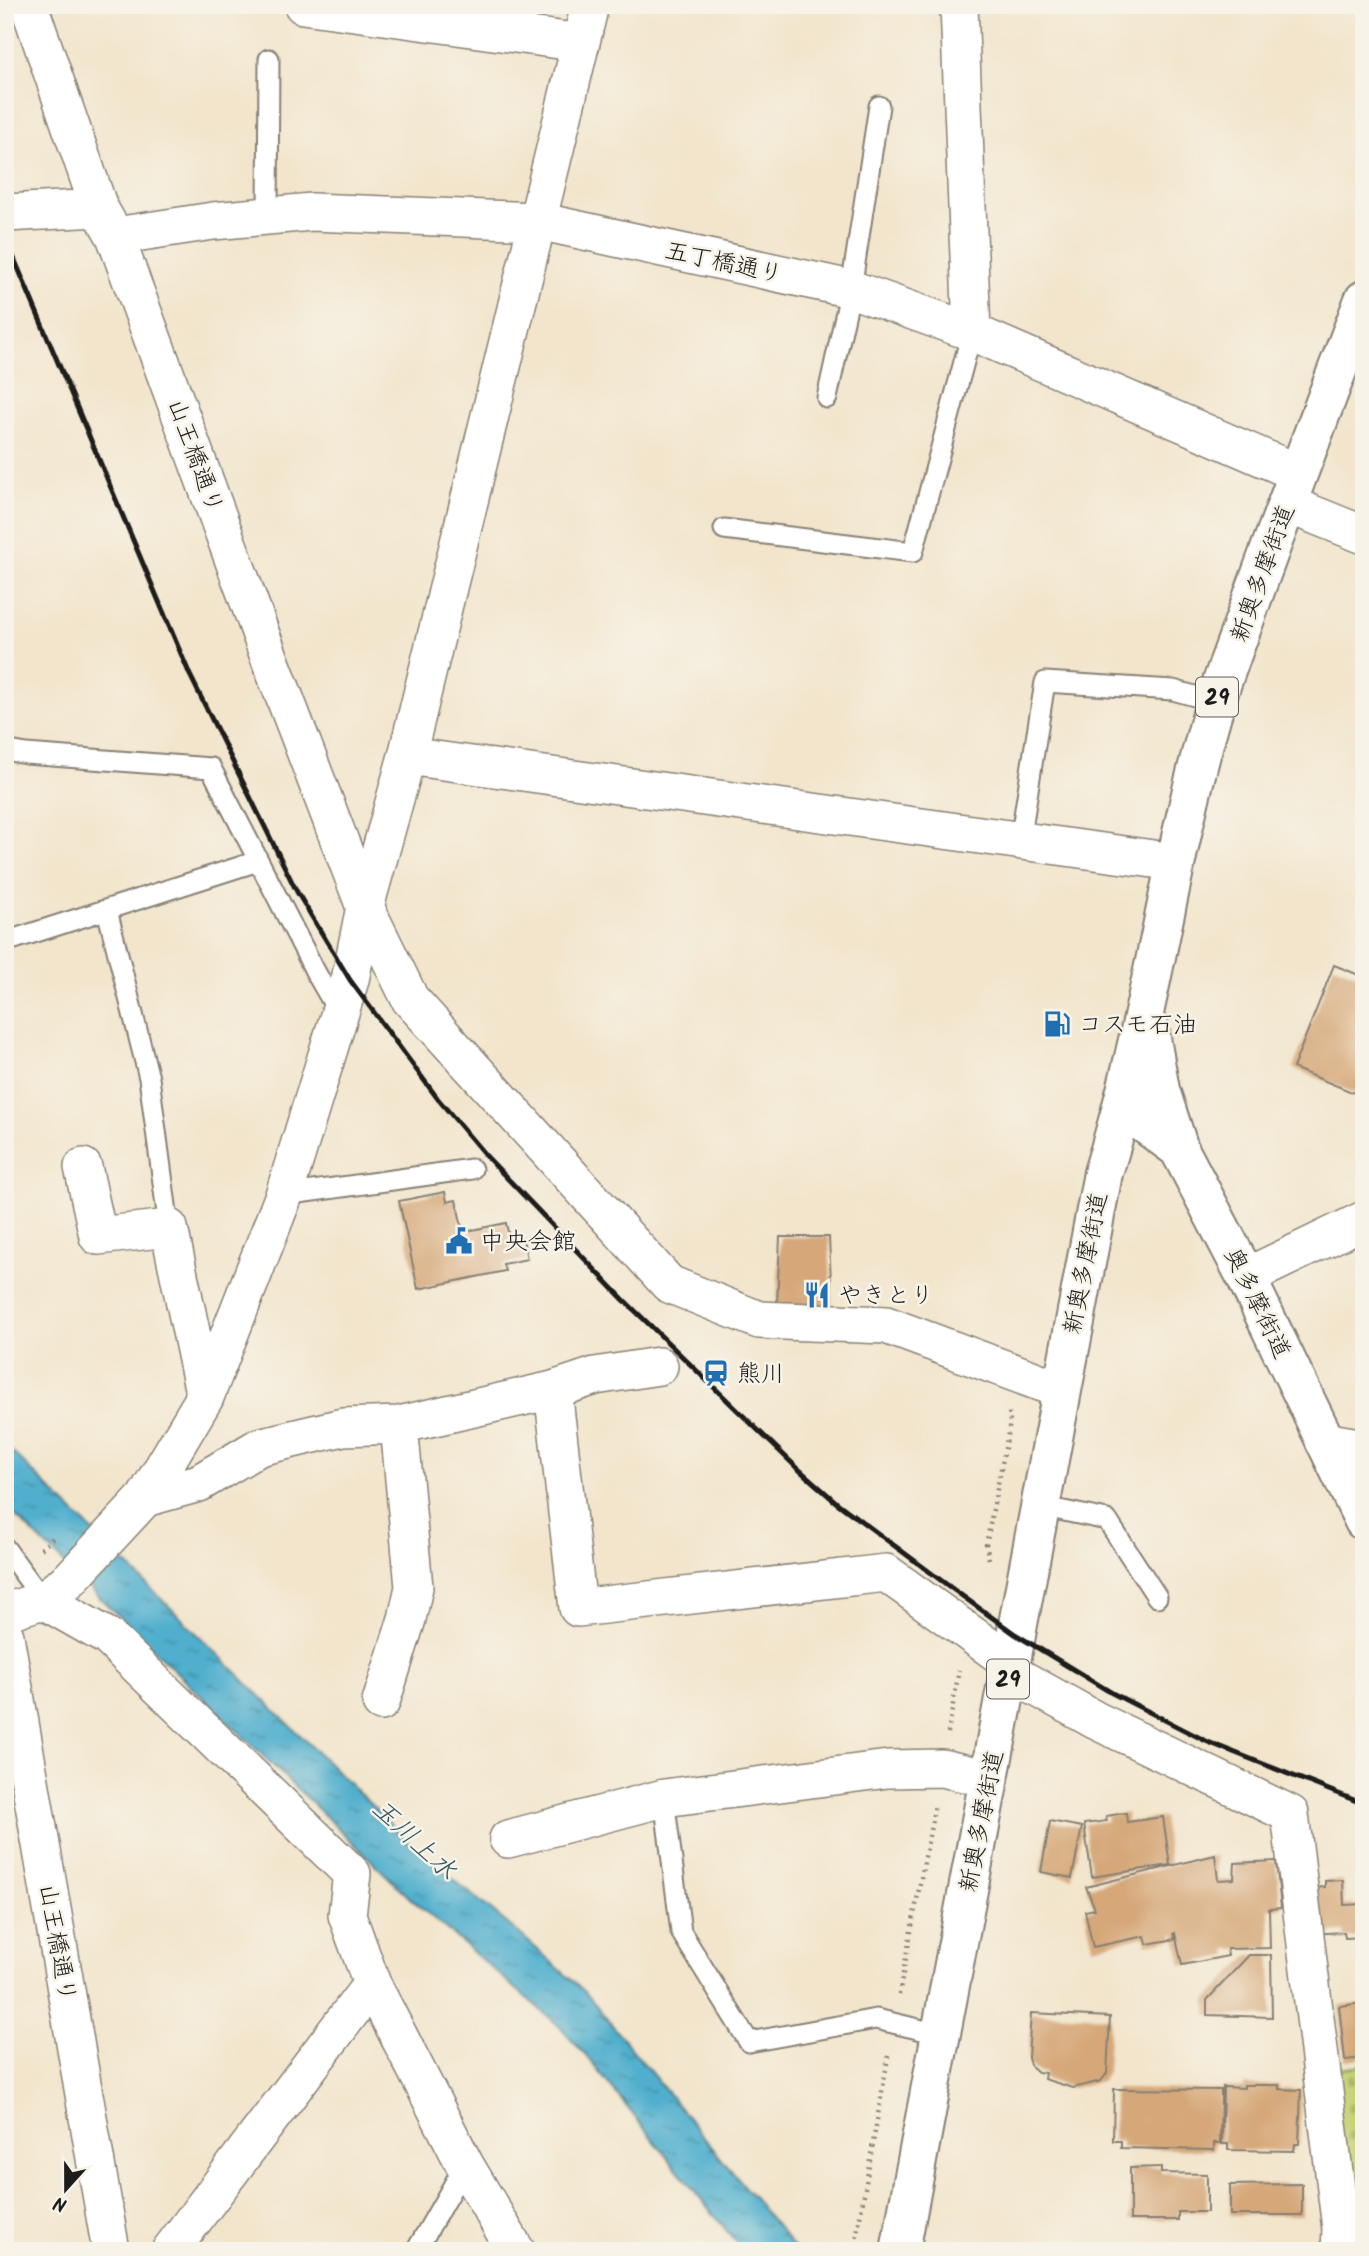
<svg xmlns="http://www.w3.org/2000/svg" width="1369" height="2256" font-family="Kalam,'Klee One',sans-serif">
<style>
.cemetery{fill:url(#cemetery-stones);stroke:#707647;stroke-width:2}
.water{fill:url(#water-ripples);stroke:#366674;stroke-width:2}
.building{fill:#d6a879}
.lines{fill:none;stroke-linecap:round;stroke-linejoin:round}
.service-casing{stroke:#878074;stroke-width:23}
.minor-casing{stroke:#878074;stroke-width:40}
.primary-casing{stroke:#878074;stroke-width:42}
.path{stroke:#878074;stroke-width:4.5;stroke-dasharray:2 5;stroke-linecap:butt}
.service{stroke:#fff;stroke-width:19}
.minor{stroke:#fff;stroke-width:37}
.primary{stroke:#fff;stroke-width:38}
.rail{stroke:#1c1c1c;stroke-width:5}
.labels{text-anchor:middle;stroke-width:5;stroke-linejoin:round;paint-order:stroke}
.shield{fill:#f7f3e8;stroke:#5e5c59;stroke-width:2}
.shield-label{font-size:23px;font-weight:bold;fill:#1c1c1c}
.street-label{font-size:24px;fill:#1c1c1c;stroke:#f7f3e8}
.poi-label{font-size:24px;fill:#1c1c1c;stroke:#f7f3e8;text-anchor:start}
.water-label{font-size:26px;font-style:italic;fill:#305763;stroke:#f7f3e8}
</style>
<defs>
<pattern id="cemetery-stones" width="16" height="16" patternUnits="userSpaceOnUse" patternTransform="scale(1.75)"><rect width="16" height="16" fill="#c4d172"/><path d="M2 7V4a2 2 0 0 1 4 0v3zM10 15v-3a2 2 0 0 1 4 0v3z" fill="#a8b362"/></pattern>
<pattern id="water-ripples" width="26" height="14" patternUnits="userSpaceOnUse" patternTransform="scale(1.75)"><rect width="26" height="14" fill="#4fafcd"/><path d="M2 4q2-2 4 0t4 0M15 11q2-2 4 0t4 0" fill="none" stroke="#418ea6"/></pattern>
</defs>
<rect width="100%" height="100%" fill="#f7f3e8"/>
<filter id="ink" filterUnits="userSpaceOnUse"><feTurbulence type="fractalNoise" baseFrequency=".0143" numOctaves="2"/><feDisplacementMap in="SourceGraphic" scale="14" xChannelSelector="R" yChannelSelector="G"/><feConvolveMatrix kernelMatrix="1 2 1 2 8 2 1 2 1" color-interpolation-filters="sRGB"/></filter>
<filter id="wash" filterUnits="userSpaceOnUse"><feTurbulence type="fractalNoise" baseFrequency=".00686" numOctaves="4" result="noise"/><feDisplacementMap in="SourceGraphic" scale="28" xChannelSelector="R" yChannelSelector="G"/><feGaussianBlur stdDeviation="1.57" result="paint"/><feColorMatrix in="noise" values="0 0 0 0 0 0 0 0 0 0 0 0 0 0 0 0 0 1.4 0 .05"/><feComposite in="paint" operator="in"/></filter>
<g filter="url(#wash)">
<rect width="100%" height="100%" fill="#f2e5cc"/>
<!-- cemetery -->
<path class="cemetery" d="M1364 2065V2211L1347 2199 1324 2070Z"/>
<!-- water -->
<path class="water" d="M5 1445 412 1845 520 1934 585 1992 797 2251H743L586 2056 557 2024 411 1899 5 1506Z"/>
<g id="blocks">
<!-- building -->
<path class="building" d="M1334 965 1364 977V1097L1293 1068Z
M445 1192 447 1202 456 1200 463 1232 506 1223 510 1242 523 1239 527 1259 503 1264 505 1271 418 1289 399 1201Z
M780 1237H829L832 1307 777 1305Z
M1126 1813 1127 1822 1163 1817 1170 1865 1092 1877 1084 1824 1107 1821 1106 1816Z
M1050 1821 1082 1827 1072 1878 1041 1872Z
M1215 1855 1218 1880 1234 1879 1235 1863 1276 1861 1281 1908 1269 1909 1270 1948 1227 1949 1228 1956 1182 1965 1175 1933 1173 1934 1175 1939 1147 1944 1145 1936 1093 1947 1085 1911 1095 1909 1086 1887Z
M1343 1880 1344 1905 1364 1904V1937L1345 1938 1344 1932 1311 1934 1314 1888 1325 1887V1881Z
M1249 1955H1271L1272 2017 1207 2015V2000Z
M1364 2003V2058L1345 2060 1339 2006Z
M1031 2013 1110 2017 1107 2073 1101 2081 1073 2088 1044 2079 1045 2073 1038 2072 1030 2065 1028 2058Z
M1244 2085H1279V2089L1301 2090 1299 2144H1295L1294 2151 1228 2150V2144H1222L1223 2087 1244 2088Z
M1114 2089 1221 2090 1220 2143H1214V2150L1121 2148V2141H1113Z
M1161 2167V2173L1207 2174V2212H1178V2220H1130V2168Z
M1302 2184V2215H1230V2185Z"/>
</g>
</g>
<g filter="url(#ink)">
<use href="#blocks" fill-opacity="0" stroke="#878074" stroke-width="2"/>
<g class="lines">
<!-- service casing -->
<g class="service-casing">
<path id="service" d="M268 216 269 59
M827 398 851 289 879 106
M724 529 913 552 972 332
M5 750 26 754 211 768 316 973 339 1013
M1020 841 1045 682 1173 690 1216 702
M107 910 149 1078 169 1228
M5 942 258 861
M284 1195 472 1169
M1040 1506 1107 1520 1157 1597
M5 1548 43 1600
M664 1798 681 1932 749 2042 876 2019 939 2034
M416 2251 465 2165"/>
</g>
<!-- minor casing -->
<g class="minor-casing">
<path id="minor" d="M29 5 99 208 115 236 271 662 365 907 410 999 669 1284 759 1320 886 1325 1061 1390
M303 5 581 43
M959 5 972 332
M5 213 99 208
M115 236 213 221 312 212 538 221 851 289 972 332 1298 473
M1287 504 1364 535
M407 756 1175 862
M83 1167 98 1236 169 1228 205 1397
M1246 1277 1364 1220
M553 1390 578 1608 886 1573 1011 1663
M1324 1441 1364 1448
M145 1498 199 1483 259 1447 343 1427 399 1425 553 1390 595 1376 659 1366
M43 1600 108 1637 352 1874 347 1915 372 1984
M5 1612 43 1600 70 1579 145 1498 205 1397 284 1195 350 980 365 907 407 756 590 5
M5 1636 111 2251
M1009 1672 1095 1720 1290 1814 1341 2229 1340 2251
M381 1702 407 1619 414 1587 399 1425
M508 1839 664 1798 888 1769 942 1768 990 1779
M170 2251 372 1984 465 2165 516 2251"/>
</g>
<!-- primary casing -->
<g class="primary-casing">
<path id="primary" d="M1149 1027 1160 1090 1179 1149
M1123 1108 1179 1149 1246 1277 1364 1521
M900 2251 1103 1173C1151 1019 1169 858 1215 704 1226 668 1240 634 1252 599 1288 499 1326 400 1364 300"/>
</g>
<!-- path -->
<path class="path" d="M41 1549 55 1536
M989 1559 986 1545 1010 1423 1009 1410
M948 1733 959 1670
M899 1995 935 1804
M854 2251 889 2052"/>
<!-- service -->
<use href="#service" class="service"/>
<!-- minor -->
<use href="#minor" class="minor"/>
<!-- primary -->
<use href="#primary" class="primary"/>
<!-- rail -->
<path class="rail" d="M5 237 190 675 297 892 350 980 438 1099 486 1156 624 1300 795 1466 837 1503 954 1590 1015 1634 1112 1693 1208 1742 1364 1804"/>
</g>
</g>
<!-- icons -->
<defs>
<g id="fuel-bare" transform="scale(2.1)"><path d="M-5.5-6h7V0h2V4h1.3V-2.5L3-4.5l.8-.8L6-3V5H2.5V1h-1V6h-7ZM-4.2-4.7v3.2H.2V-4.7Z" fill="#1f6fb2" stroke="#f7f3e8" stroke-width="2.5" paint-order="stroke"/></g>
<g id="civic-bare" transform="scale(2.1)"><path d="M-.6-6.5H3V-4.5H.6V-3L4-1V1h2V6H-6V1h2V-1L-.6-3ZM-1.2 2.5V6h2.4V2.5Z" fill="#1f6fb2" stroke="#f7f3e8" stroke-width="2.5" paint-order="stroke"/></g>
<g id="restaurant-bare" transform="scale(2.1)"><path d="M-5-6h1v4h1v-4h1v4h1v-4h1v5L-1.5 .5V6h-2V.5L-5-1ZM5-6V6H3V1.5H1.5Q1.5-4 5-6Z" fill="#1f6fb2" stroke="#f7f3e8" stroke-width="2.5" paint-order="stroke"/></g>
<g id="station-bare" transform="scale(2.1)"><path d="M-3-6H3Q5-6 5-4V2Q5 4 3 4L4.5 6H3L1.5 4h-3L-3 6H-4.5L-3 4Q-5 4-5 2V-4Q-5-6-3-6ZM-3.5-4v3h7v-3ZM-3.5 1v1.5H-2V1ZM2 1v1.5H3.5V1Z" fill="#1f6fb2" stroke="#f7f3e8" stroke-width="2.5" paint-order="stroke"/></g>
</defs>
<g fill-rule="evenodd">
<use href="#fuel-bare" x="1057" y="1024"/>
<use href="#civic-bare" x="459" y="1241"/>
<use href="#restaurant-bare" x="817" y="1295"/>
<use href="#station-bare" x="716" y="1373"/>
</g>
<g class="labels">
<!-- shield labels -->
<g class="shield">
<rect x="1196" y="677.5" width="42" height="39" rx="5"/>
<rect x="987" y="1659.5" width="42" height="39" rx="5"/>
</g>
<g class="shield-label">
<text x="1217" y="705">29</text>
<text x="1008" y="1687">29</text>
</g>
<!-- street labels -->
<g class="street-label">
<text transform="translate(724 262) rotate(12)" y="8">五丁橋通り</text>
<text transform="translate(196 456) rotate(70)" y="8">山王橋通り</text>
<text transform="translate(1262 573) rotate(-70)" y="8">新奥多摩街道</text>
<text transform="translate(1085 1263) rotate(-79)" y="8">新奥多摩街道</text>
<text transform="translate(1258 1303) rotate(64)" y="8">奥多摩街道</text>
<text transform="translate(981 1821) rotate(-79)" y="8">新奥多摩街道</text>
<text transform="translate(58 1943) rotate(80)" y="8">山王橋通り</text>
</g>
<!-- poi labels -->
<g class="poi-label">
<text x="1078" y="1032">コスモ石油</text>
<text x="480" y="1249">中央会館</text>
<text x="838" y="1303">やきとり</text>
<text x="737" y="1381">熊川</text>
</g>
<!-- water labels -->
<g class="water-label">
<text transform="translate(415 1839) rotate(43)" y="9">玉川上水</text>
</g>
</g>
<!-- margin -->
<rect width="1369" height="2256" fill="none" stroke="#f7f3e8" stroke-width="28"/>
<!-- north arrow -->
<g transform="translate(66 2189) rotate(201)" stroke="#f7f3e8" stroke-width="5" paint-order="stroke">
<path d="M0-5L12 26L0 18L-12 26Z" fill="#1c1c1c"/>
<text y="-10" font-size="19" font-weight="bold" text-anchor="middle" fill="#1c1c1c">N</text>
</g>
</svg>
